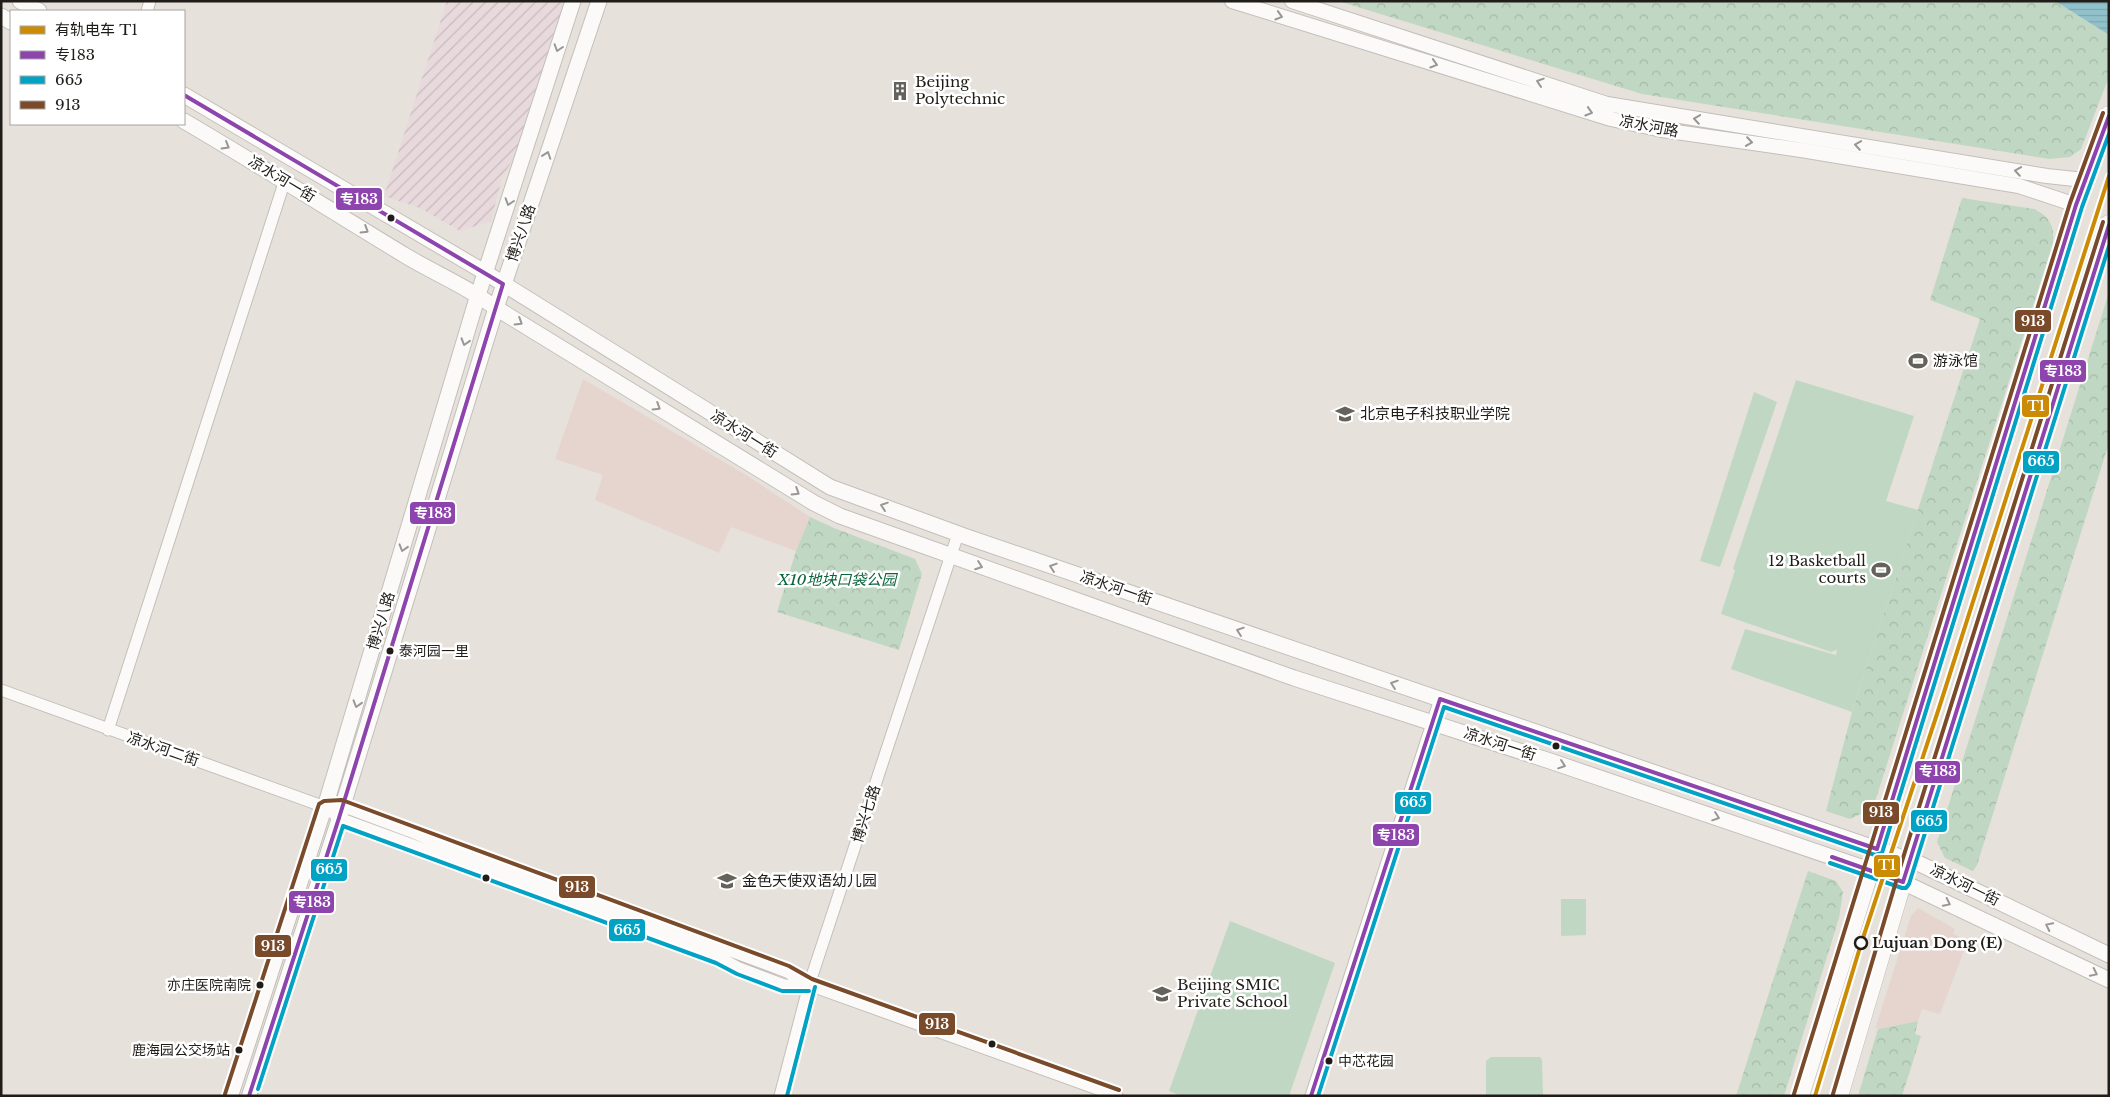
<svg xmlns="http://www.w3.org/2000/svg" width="2110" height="1097" font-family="'Libre Baskerville','Noto Sans SC',serif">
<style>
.commercial{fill:#e6d5cf}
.industrial{fill:url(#industrial-furrows)}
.park{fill:url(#park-crowns)}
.garden{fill:#c0d8c3}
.water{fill:url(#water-rules)}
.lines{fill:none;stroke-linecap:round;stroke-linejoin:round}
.minor-casing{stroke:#c3bfba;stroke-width:13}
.tertiary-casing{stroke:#c3bfba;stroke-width:16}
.secondary-casing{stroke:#c3bfba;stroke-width:17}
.primary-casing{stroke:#c3bfba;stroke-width:19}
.minor{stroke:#fbfaf9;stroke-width:11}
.tertiary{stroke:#fbfaf9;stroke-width:14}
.secondary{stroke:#fbfaf9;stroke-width:15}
.primary{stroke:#fbfaf9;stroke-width:18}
.bus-1-casing{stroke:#fff;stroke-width:8}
.bus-2-casing{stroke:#fff;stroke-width:8}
.bus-3-casing{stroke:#fff;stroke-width:8}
.bus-1{stroke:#8e44ad;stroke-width:4}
.bus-2{stroke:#02a2c5;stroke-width:4}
.bus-3{stroke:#7a4b2a;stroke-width:4}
.tram-1-casing{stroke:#fff;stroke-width:8}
.tram-1{stroke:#cc8b05;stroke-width:4}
.oneway{stroke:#989794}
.bus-dot{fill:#201d18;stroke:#fff;stroke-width:2}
.stop-dot{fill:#fff;stroke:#201d18;stroke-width:2.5}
.labels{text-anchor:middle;stroke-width:5;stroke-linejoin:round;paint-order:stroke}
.bus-label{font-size:14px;fill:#201d18;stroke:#fff;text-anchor:start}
.poi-label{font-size:15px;fill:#201d18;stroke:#fff;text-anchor:start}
.street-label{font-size:15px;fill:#201d18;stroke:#fff}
.park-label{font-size:15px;font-style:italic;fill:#0c663c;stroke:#fff}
.stop-label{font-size:15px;font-weight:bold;fill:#201d18;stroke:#fff;text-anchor:start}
.line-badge{stroke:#fff;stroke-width:2}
.badge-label{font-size:14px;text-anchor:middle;font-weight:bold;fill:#fff}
</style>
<defs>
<pattern id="industrial-furrows" width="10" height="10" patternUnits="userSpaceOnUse" patternTransform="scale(1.25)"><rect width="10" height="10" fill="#e8d9dd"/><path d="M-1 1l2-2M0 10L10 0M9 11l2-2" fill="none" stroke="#c7babd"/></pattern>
<pattern id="park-crowns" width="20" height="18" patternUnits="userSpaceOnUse" patternTransform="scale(1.25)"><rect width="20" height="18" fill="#c0d8c3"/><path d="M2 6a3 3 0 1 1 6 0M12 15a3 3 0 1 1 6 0" fill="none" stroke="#a5b9a7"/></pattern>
<pattern id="water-rules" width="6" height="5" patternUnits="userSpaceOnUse" patternTransform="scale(1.25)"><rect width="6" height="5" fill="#91c2cb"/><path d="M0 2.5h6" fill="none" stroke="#7da6ae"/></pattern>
</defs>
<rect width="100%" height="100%" fill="#e6e1da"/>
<!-- commercial -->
<path class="commercial" d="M583 379 746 475 810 517 796 551 731 527 719 553 595 500 603 475 555 459Z
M1918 908 1955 929 1953 934 1968 940 1940 1014 1922 1009 1918 1021 1875 1029 1911 916Z"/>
<!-- industrial -->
<path class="industrial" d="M447 1H567L517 154 502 177 491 221 460 231 420 208 384 196Z"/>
<!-- park -->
<path class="park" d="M1338 1H2055L2109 35V77L2081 149 2070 157 2049 159 1642 94Z
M1962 198 2034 209C2049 216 2055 226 2053 243L1873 808 1850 819 1826 811 1852 712 1980 319 1930 300Z
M2109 292V443L1977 865 1973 871 1945 858 1937 842Z
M810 517 834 528 915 559 922 574 899 650 777 612 796 551Z
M1808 871 1836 881 1843 892 1839 918 1784 1096H1736Z
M1918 1021 1915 1034 1921 1036 1902 1096H1858L1878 1029Z"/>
<!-- garden -->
<path class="garden" d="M1796 380 1914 416 1886 501 1918 510 1852 712 1731 669 1745 629 1836 655 1837 650 1831 652 1721 614 1735 570 1733 569Z
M1754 392 1777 402 1720 567 1700 561Z
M1561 899H1586V935L1561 936Z
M1230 921 1335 963 1289 1096H1181L1169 1091Z
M1491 1057H1540L1542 1060 1543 1096H1486V1061Z"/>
<!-- water -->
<path class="water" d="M2055 1H2109V35Z"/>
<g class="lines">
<!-- minor casing -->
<g class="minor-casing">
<path id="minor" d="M147 11 150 1
M1 690 325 807 339 818 719 957 739 968 784 985H809
M108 730 285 180
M335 807 342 806 409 831 433 841 787 972 809 985 1117 1096
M780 1096 809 985 958 534
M1311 1096 1440 699"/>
</g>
<!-- tertiary casing -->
<g class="tertiary-casing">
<path id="tertiary" d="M1232 1 1611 119 1662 130 1801 150 2019 186 2076 205
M1292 1 1607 104 2047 176 2084 180
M231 1096 325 807
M249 1096 339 818"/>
</g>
<!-- secondary casing -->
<g class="secondary-casing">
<path id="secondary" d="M20 1 39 11
M1 16 11 22
M184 95 486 273 830 487 967 537 1918 863 2109 955
M184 121C259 165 332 211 406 256 436 274 468 287 496 308L814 503 840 516 1294 678 1550 761 1864 868 1911 886 2109 980
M325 807 478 295 573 1
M339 818 496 308 599 1"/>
</g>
<!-- primary casing -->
<g class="primary-casing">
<path id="primary" d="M1800 1096 2076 205 2109 115
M1839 1096 1909 860 2109 224"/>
</g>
<!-- minor -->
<use href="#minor" class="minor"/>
<!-- tertiary -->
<use href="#tertiary" class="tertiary"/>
<!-- secondary -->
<use href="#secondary" class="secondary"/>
<!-- primary -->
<use href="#primary" class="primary"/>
<!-- bus-1 casing -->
<g class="bus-1-casing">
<path id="bus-1" d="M184 95 503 284 339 818 249 1096
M1832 857 1903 882 2109 225
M1311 1096 1440 699 1877 849 2076 205 2109 116"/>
</g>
<!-- bus-2 casing -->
<g class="bus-2-casing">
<path id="bus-2" d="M1830 863 1902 888H1906L1909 884 2109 246
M258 1089 343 826 716 963 737 974 782 991H809
M787 1096 815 987
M1318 1096 1444 707 1875 855 1882 853 2082 207 2109 134"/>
</g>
<!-- bus-3 casing -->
<g class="bus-3-casing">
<path id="bus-3" d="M225 1094 319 804 324 801 342 800 789 966 812 979 1119 1090
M1794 1094 2070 203 2103 113
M1833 1094 1903 858 2103 222"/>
</g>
<!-- bus-1 -->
<use href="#bus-1" class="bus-1"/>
<!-- bus-2 -->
<use href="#bus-2" class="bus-2"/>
<!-- bus-3 -->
<use href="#bus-3" class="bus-3"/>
<!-- tram-1 casing -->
<g class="tram-1-casing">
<path id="tram-1" d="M1815 1096 1861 944 1939 708 2109 176"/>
</g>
<!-- tram-1 -->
<use href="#tram-1" class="tram-1"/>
</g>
<!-- one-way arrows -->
<defs><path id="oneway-chevron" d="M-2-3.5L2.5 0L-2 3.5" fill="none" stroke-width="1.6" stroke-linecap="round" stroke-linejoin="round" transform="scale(1.25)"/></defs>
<g class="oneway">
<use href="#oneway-chevron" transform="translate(1279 16) rotate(17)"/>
<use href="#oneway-chevron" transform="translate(558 48) rotate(108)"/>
<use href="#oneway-chevron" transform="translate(1434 64) rotate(17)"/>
<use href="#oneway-chevron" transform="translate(1540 82) rotate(-162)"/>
<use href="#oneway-chevron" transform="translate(1589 112) rotate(17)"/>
<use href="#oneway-chevron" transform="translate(1697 119) rotate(-171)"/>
<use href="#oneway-chevron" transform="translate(1749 142) rotate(8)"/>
<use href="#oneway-chevron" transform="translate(1858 145) rotate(-171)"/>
<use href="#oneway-chevron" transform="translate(226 146) rotate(30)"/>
<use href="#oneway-chevron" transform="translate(547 155) rotate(-71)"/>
<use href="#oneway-chevron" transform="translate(2018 171) rotate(-171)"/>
<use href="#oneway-chevron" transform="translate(509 202) rotate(108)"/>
<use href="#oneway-chevron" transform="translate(365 230) rotate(32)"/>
<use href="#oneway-chevron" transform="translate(519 322) rotate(32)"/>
<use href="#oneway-chevron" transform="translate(465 342) rotate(107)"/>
<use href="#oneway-chevron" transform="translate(657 407) rotate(32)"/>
<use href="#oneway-chevron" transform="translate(796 492) rotate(32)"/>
<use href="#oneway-chevron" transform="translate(884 506) rotate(-161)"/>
<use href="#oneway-chevron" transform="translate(403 548) rotate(107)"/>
<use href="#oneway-chevron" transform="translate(979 566) rotate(20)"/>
<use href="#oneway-chevron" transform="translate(1053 567) rotate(-161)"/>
<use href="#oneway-chevron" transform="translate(1240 631) rotate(-161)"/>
<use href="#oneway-chevron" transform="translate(1394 684) rotate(-161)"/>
<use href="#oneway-chevron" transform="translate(357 704) rotate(107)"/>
<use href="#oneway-chevron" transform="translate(1562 765) rotate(19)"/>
<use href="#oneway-chevron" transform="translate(1716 817) rotate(19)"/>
<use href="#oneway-chevron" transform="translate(1947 903) rotate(26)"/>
<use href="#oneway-chevron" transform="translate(2049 926) rotate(-154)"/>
<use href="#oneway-chevron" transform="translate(2094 973) rotate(26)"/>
</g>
<!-- icons -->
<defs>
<g id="building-bare" transform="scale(1.5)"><path d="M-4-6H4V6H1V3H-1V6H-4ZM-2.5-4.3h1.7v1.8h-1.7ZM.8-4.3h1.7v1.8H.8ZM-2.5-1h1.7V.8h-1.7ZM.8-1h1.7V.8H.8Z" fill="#65625c" stroke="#fff" stroke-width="2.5" paint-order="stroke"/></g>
<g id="stadium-bare" transform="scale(1.5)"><path d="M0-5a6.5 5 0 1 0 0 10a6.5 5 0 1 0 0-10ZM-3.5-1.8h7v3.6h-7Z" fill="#65625c" stroke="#fff" stroke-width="2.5" paint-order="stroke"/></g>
<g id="university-bare" transform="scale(1.5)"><path d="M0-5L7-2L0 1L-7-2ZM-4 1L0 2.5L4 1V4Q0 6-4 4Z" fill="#65625c" stroke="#fff" stroke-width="2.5" paint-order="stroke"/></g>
<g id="school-bare" transform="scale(1.5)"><path d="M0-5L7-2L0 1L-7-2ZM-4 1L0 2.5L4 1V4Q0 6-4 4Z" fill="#65625c" stroke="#fff" stroke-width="2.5" paint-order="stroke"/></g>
</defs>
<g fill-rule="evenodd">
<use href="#building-bare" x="900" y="91"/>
<use href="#stadium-bare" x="1918" y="361"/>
<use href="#university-bare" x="1345" y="414"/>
<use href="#stadium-bare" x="1881" y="570"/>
<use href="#school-bare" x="727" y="881"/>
<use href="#school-bare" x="1162" y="994"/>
</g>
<!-- markers -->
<g class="bus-dot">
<circle cx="391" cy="218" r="4.5"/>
<circle cx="390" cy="651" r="4.5"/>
<circle cx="1556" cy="746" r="4.5"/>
<circle cx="486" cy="878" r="4.5"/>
<circle cx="260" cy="985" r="4.5"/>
<circle cx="992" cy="1044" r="4.5"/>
<circle cx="239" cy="1050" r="4.5"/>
<circle cx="1329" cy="1061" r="4.5"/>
</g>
<circle class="stop-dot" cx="1861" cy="943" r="6"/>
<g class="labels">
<!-- bus labels -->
<g class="bus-label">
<text x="399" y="656">泰河园一里</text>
<text x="251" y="990" text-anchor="end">亦庄医院南院</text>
<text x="230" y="1055" text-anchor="end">鹿海园公交场站</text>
<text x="1338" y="1066">中芯花园</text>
</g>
<!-- poi labels -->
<g class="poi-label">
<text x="915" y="87">Beijing<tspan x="915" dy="17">Polytechnic</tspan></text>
<text x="1933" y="366">游泳馆</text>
<text x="1360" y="419">北京电子科技职业学院</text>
<text x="1866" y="566" text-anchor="end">12 Basketball<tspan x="1866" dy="17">courts</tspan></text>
<text x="742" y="886">金色天使双语幼儿园</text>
<text x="1177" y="990">Beijing SMIC<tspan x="1177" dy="17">Private School</tspan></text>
</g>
<!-- street labels -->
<g class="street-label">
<text transform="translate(1649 126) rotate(11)" y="5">凉水河路</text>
<text transform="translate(282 179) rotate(31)" y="5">凉水河一街</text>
<text transform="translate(521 233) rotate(-71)" y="5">博兴八路</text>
<text transform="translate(744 434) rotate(32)" y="5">凉水河一街</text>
<text transform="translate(1116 588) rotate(19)" y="5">凉水河一街</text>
<text transform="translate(381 621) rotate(-73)" y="5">博兴八路</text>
<text transform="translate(1500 744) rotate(18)" y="5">凉水河一街</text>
<text transform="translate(163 749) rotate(19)" y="5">凉水河二街</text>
<text transform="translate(866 814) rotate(-72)" y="5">博兴七路</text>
<text transform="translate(1965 885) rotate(26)" y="5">凉水河一街</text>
</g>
<!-- park labels -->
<g class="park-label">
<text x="837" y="585">X10地块口袋公园</text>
</g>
<!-- stop labels -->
<g class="stop-label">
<text x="1872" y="948">Lujuan Dong (E)</text>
</g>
</g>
<g class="line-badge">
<rect x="335" y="187" width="48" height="24" rx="5" fill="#8e44ad"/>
<rect x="2014" y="309" width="38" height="24" rx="5" fill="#7a4b2a"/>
<rect x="2039" y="359" width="48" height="24" rx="5" fill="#8e44ad"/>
<rect x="2021" y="394" width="29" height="24" rx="5" fill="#cc8b05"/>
<rect x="2022" y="450" width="38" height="24" rx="5" fill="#02a2c5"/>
<rect x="409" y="501" width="47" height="24" rx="5" fill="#8e44ad"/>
<rect x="1914" y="760" width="47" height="24" rx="5" fill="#8e44ad"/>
<rect x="1394" y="791" width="38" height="24" rx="5" fill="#02a2c5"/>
<rect x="1862" y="801" width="38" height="24" rx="5" fill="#7a4b2a"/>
<rect x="1910" y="809" width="38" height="24" rx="5" fill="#02a2c5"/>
<rect x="1372" y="823" width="48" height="24" rx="5" fill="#8e44ad"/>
<rect x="1873" y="854" width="28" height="24" rx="5" fill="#cc8b05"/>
<rect x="310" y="858" width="38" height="24" rx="5" fill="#02a2c5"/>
<rect x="558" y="875" width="38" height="24" rx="5" fill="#7a4b2a"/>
<rect x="288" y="890" width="47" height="24" rx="5" fill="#8e44ad"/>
<rect x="608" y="918" width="38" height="24" rx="5" fill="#02a2c5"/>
<rect x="254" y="934" width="38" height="24" rx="5" fill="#7a4b2a"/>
<rect x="918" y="1012" width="38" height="24" rx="5" fill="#7a4b2a"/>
</g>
<g class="badge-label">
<text x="359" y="204">专183</text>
<text x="2033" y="326">913</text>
<text x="2063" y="376">专183</text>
<text x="2036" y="411">T1</text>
<text x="2041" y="466">665</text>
<text x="433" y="518">专183</text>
<text x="1938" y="776">专183</text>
<text x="1413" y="807">665</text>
<text x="1881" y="817">913</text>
<text x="1929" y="826">665</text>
<text x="1396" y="840">专183</text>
<text x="1887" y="870">T1</text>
<text x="329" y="874">665</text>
<text x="577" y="892">913</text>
<text x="312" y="907">专183</text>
<text x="627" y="935">665</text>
<text x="273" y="951">913</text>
<text x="937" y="1029">913</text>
</g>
<!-- border -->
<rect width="2110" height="1097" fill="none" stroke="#201d18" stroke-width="5"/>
<!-- legend -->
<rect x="10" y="10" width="175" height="115" fill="#ffffff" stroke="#a6a5a3"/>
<rect x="20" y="26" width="25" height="8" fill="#cc8b05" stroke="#a6a5a3"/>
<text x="55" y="35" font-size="15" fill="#201d18">有轨电车 T1</text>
<rect x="20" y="51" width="25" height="8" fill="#8e44ad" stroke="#a6a5a3"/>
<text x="55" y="60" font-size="15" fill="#201d18">专183</text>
<rect x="20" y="76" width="25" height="8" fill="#02a2c5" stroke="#a6a5a3"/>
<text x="55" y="85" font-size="15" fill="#201d18">665</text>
<rect x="20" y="101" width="25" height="8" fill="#7a4b2a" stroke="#a6a5a3"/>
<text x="55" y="110" font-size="15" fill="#201d18">913</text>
</svg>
